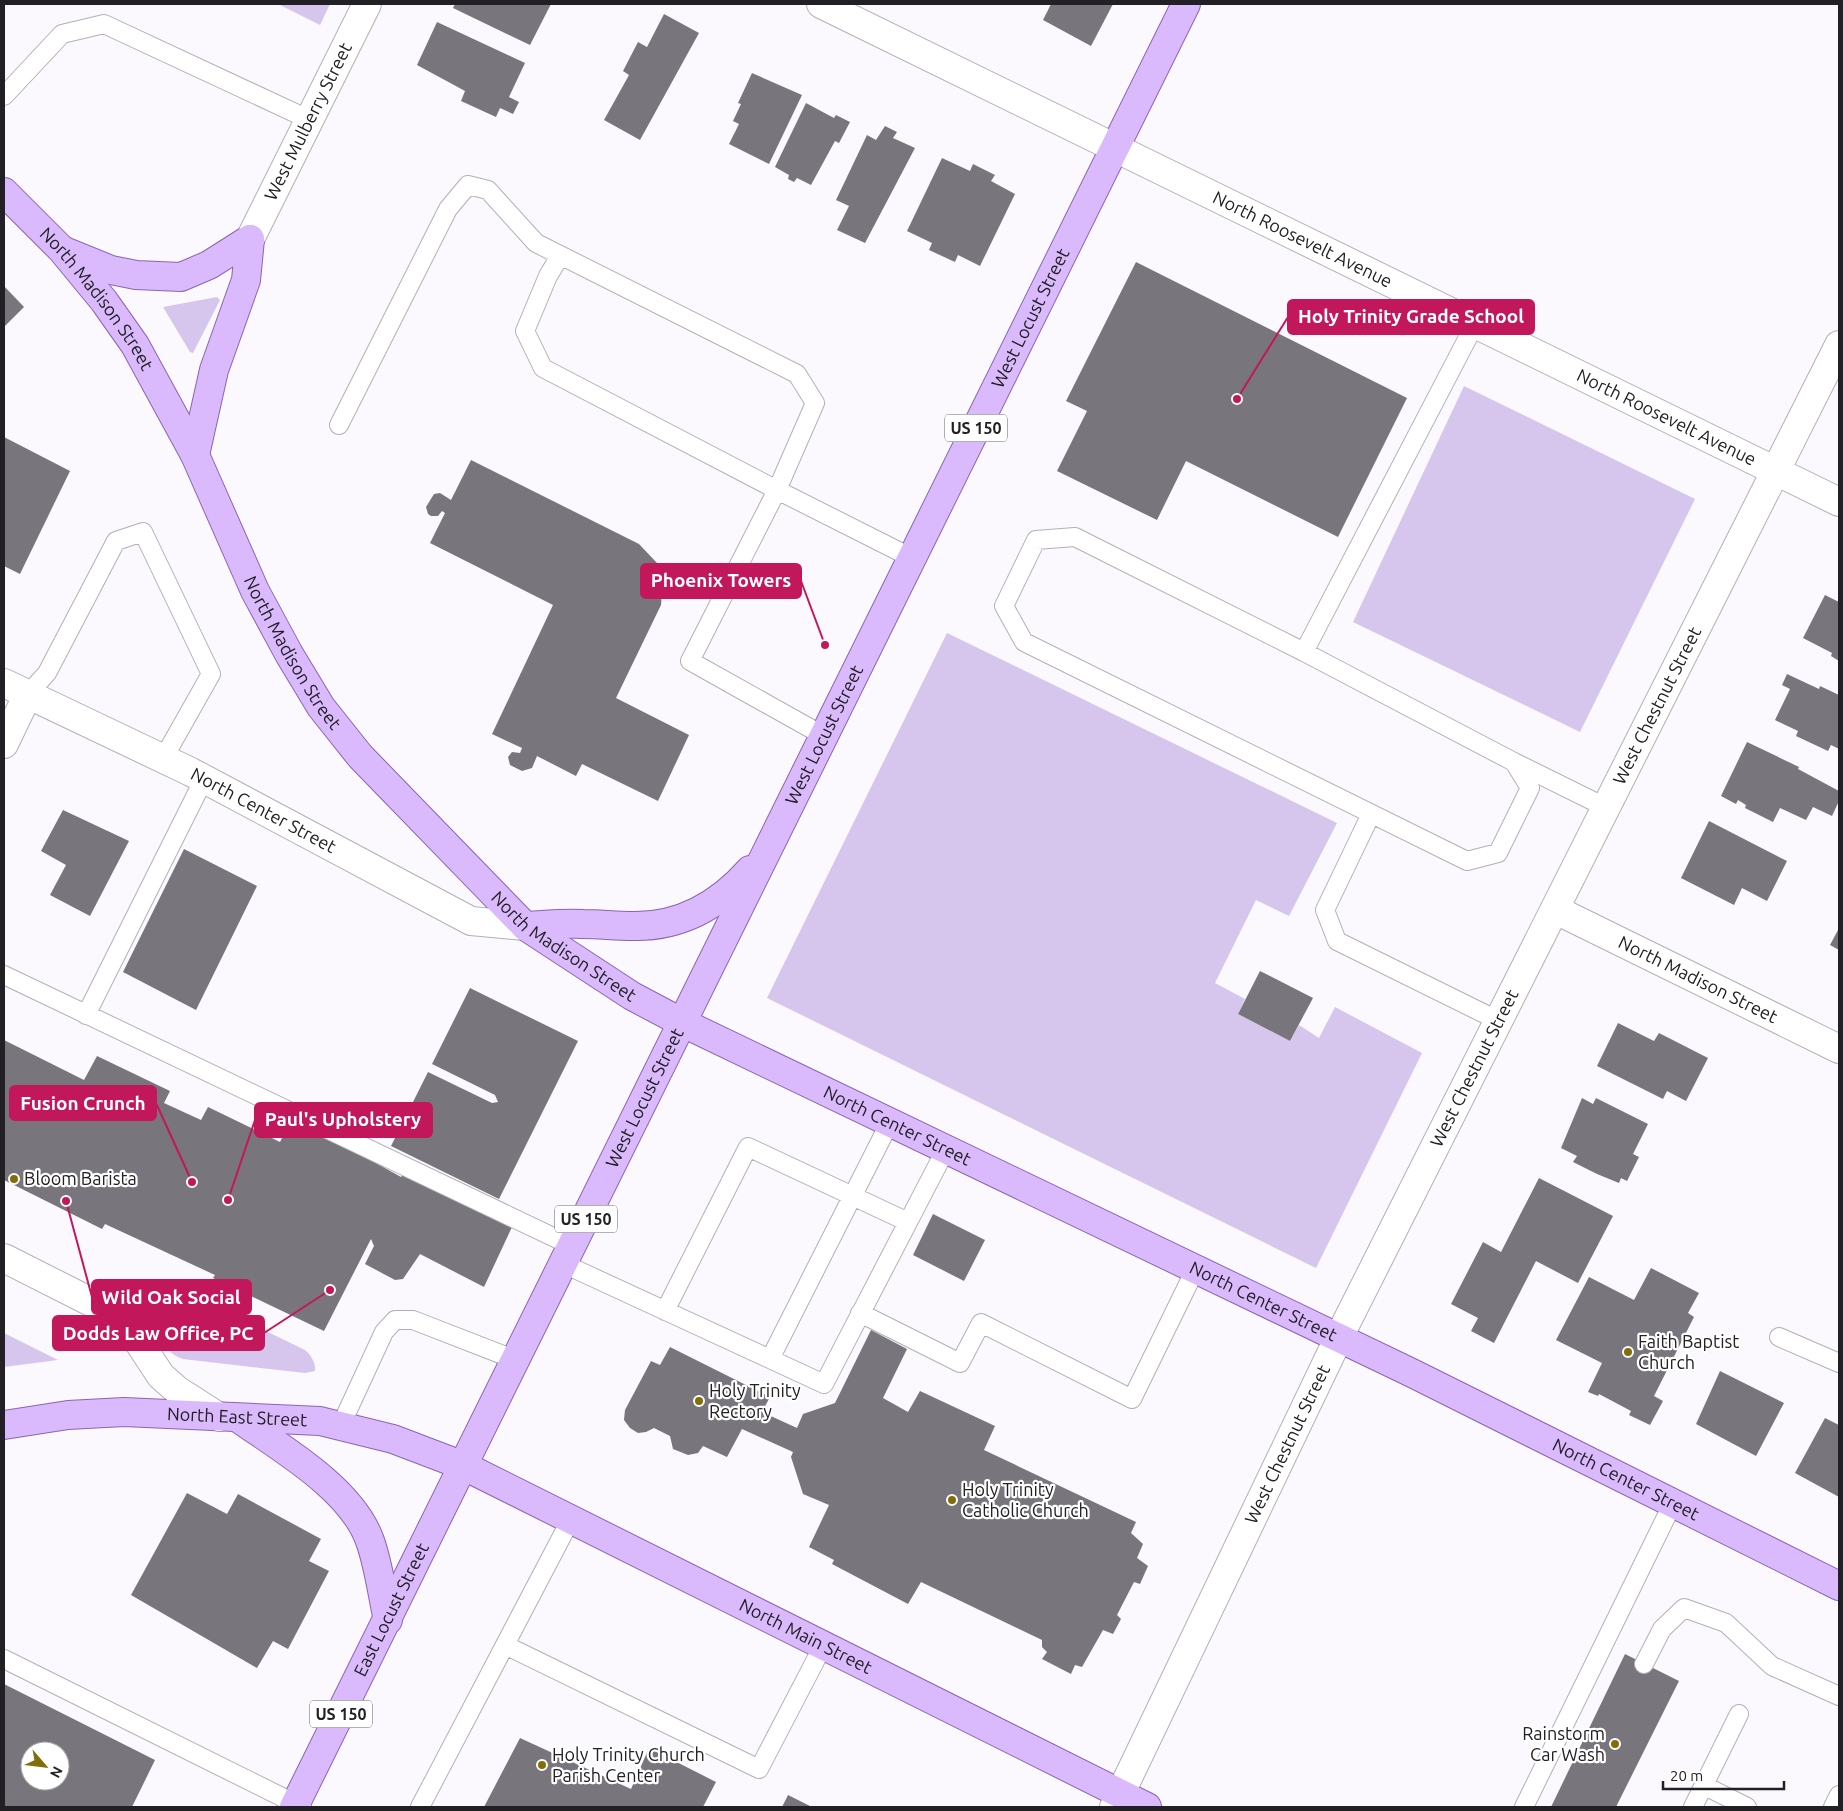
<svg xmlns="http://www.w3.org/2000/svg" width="1843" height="1811" font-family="Ubuntu,sans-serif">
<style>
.green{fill:#d6c6ed}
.building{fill:#78757d;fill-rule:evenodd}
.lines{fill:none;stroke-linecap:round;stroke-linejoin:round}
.service-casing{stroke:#b3afb8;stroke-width:20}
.minor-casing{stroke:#b3afb8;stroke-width:30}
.primary-casing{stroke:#8966b0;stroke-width:30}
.service{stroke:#fff;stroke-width:18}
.minor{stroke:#fff;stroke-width:28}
.primary{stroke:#dabafd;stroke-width:28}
.poi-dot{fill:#826d08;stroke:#fff;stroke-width:2}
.labels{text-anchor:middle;stroke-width:4.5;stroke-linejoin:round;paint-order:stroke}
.shield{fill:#fff;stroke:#646366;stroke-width:1}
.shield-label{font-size:16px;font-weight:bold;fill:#222024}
.street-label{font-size:18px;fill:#222024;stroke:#fff}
.poi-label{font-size:18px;fill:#222024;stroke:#fff;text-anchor:start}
.leader{fill:none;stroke:#c2185b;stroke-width:2}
.callout-dot{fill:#c2185b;stroke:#fff;stroke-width:2}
.callout{fill:#c2185b;stroke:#c2185b;stroke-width:2}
.callout-label{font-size:19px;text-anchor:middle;font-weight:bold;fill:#fff}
</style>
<rect width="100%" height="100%" fill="#fbf8fe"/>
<!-- green -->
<path class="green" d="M278 4H330L320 25Z
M217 297 220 300 193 353 190 352 163 307Z
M1464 386 1695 499 1580 732 1353 622Z
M947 633 1337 823 1289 916 1256 900 1215 983 1245 999 1238 1014 1290 1041 1299 1025 1319 1038 1335 1007 1422 1053 1316 1268 767 998Z
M183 1291 305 1350C311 1355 316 1363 315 1371L305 1373 183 1359C170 1355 165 1347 163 1333Z
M4 1333 58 1360 4 1367Z"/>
<!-- building -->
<path class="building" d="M455 4H551L530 45 453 8Z
M1051 4H1113L1091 46 1043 20Z
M664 14 699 33 640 140 604 120 629 75 623 71 638 42 647 47Z
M437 22 525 63 509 97 519 102 513 114 500 108 496 117 461 101 465 91 417 65Z
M752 73 802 95 769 164 729 144 739 124 733 121 741 104 738 103Z
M806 103 834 118 836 115 850 122 839 143 835 141 811 185 797 178 794 182 788 179 789 175 775 167Z
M885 126 897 132 893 138 915 148 865 243 837 230 849 206 836 200 867 135 876 140Z
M942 158 970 171 973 164 995 175 991 181 1015 194 980 266 958 255 955 262 929 250 932 243 907 231Z
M1136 262 1407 398 1338 537 1186 461 1157 520 1057 471 1087 411 1066 401Z
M4 286 24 307 4 327Z
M4 437 70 471 20 574 4 566Z
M471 460 639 544 657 563 663 580 661 605 616 698 689 735 658 801 582 764 576 776 537 756 532 768 522 771 510 765 508 757 512 752 520 753 522 748 492 734 553 605 430 543 445 513 442 511 438 516H431L428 514 426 507 434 494 440 493 451 500Z
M1825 595 1839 602V661L1831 656 1832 653 1803 638Z
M1787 674 1819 689 1820 686 1839 695V749L1831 745 1828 751 1796 736 1798 731 1775 720 1790 689 1782 685Z
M1747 742 1799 767 1798 769 1839 791V801L1832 816 1813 807 1806 820 1780 808 1773 822 1745 808 1746 805 1738 800 1736 804 1721 796Z
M63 810 129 841 90 916 50 895 66 865 41 851Z
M1709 821 1787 861 1767 901 1742 888 1734 905 1681 878Z
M184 849 257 886 196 1010 123 972Z
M1838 930 1839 931V950L1830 945Z
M1260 971 1313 998 1290 1041 1238 1014Z
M470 988 578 1041 499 1199 391 1146 428 1072 492 1103 498 1102 495 1095 432 1064Z
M1618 1023 1654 1041 1659 1033 1708 1058 1686 1101 1667 1091 1663 1099 1597 1066Z
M4 1040 84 1080 97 1056 170 1091 164 1103 201 1120 208 1107 280 1142 293 1117 367 1154 365 1157 401 1177 403 1174 512 1227 484 1287 420 1254 403 1279 395 1280 365 1264 374 1246 371 1239 324 1331 213 1278 215 1275 105 1224 102 1229 4 1180Z
M1582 1098 1593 1104 1596 1098 1648 1124 1633 1154 1639 1157 1627 1181 1621 1178 1619 1183 1597 1174 1573 1162 1577 1156 1561 1148Z
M1539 1178 1613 1216 1578 1283 1536 1261 1494 1343 1471 1331 1478 1318 1451 1304 1483 1242 1501 1252Z
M933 1214 985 1240 964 1281 913 1255Z
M1651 1268 1699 1293 1688 1313 1694 1317 1654 1396 1663 1401 1650 1425 1629 1415 1631 1411 1599 1394 1598 1396 1588 1392 1602 1363 1556 1340 1589 1277 1634 1300Z
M871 1330 907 1349 883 1398 908 1412 920 1391 995 1426 984 1450 1136 1522 1131 1533 1143 1544 1137 1558 1148 1566 1140 1584 1134 1582 1117 1615 1121 1619 1113 1634 1103 1630 1082 1667 1075 1665 1071 1674 1042 1659 1047 1652 1042 1647V1640L921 1582 908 1604 832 1564 834 1560 809 1547 829 1505 803 1494 791 1457 793 1452 742 1429 727 1457 703 1446 698 1453 688 1455 673 1449 670 1436 654 1428 646 1432 638 1433 630 1428 624 1420 625 1410 651 1361 660 1365 670 1347 770 1397 762 1412 797 1428 803 1414 835 1403Z
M1720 1371 1784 1403 1756 1456 1696 1424Z
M1825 1418 1839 1425V1497L1795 1473Z
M187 1493 227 1514 238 1494 321 1539 309 1561 329 1571 288 1649 273 1641 257 1668 131 1595Z
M1625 1654 1679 1681 1616 1807H1551Z
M4 1684 155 1760 132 1807H4ZM30 1751H60V1781H30Z
M520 1738 631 1789 649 1748 716 1782 703 1807H484Z
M788 1795 812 1807H782Z"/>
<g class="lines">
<!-- service casing -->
<g class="service-casing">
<path id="service" d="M4 96 62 34 104 24 310 120
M339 425 448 209 468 185 488 190 536 243 797 374 815 403 777 490 543 368 525 331 548 276 560 256
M1304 652 1514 762 1530 788 1498 853 1467 861 1024 642 1004 606 1036 540 1075 537 1304 652 1475 324
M28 694 47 673 116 541 143 532 211 674 163 759
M824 736 690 661 777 490 912 558
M1514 762 1607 808
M1371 814 1325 910 1337 941 1499 1021
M4 975 572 1246
M86 1015 204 779
M564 1264 770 1359 890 1122
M665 1311 748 1147 908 1222
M860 1313 960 1363 981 1323 1132 1399 1196 1268
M1779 1337 1839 1363
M770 1359 824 1384 946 1149
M341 1425 384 1332 395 1320H413L516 1360
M505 1645 759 1769 823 1646
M4 1659 302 1807
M1644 1664 1662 1629 1684 1608 1726 1623 1772 1666 1839 1696
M1705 1786 1747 1807
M420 1807 571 1519
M1524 1807 1673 1503
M1693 1807 1739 1714
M1833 1807 1839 1795"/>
</g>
<!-- minor casing -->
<g class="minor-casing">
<g id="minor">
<path id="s1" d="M821 4 1839 502"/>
<path id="s2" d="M250 239 367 4"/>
<path id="s3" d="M4 683 191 772 471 921 525 926"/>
<path d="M4 744 28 694"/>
<path id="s4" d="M1556 910 1839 1049"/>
<path d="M4 1258 101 1307 119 1318 132 1332 161 1376 177 1390 219 1417"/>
<path id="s5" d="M1114 1807 1339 1337 1839 345"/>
</g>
</g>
<!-- primary casing -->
<g class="primary-casing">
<g id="primary">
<path id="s6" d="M4 192 62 250 104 301 135 345 195 455 255 591 289 654 321 707 360 756 525 926 632 996 683 1023 1412 1373 1839 1586"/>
<path d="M64 251 111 270 136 275 181 277 209 265 250 239"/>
<path d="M195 455 214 370 246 280 250 239"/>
<path d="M525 926C544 925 564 923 583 924 599 924 616 926 633 926 680 927 719 905 750 870"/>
<path d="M238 1418C282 1449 352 1489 370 1541 379 1566 382 1594 388 1620"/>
<path id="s7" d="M4 1425 68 1415 124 1412 320 1421 393 1439 464 1466 1147 1807"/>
<path id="s8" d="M294 1807 1186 4"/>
</g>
</g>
<!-- service -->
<use href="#service" class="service"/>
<!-- minor -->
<use href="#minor" class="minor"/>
<!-- primary -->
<use href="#primary" class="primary"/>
</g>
<!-- markers -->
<g class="poi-dot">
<circle cx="14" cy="1179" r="5"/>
<circle cx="1628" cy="1352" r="5"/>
<circle cx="699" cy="1401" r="5"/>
<circle cx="952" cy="1500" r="5"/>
<circle cx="1615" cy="1744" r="5"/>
<circle cx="542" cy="1765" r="5"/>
</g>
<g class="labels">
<!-- shield labels -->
<g class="shield">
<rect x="945" y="414.5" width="62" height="27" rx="4"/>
<rect x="555" y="1205.5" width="62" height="27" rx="4"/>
<rect x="310" y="1700.5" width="62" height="27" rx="4"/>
</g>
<g class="shield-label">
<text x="976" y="434">US 150</text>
<text x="586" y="1225">US 150</text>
<text x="341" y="1720">US 150</text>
</g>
<!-- street labels -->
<g class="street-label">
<text dy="6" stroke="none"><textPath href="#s2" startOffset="131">West Mulberry Street</textPath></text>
<text dy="6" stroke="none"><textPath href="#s1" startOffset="536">North Roosevelt Avenue</textPath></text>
<text dy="6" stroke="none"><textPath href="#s6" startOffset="142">North Madison Street</textPath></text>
<text dy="6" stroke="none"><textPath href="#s8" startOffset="1661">West Locust Street</textPath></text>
<text dy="6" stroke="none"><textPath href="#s1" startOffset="941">North Roosevelt Avenue</textPath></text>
<text dy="6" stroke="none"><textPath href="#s6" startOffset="548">North Madison Street</textPath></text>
<text dy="6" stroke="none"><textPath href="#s5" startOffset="1228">West Chestnut Street</textPath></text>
<text dy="6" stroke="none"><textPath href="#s8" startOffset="1196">West Locust Street</textPath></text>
<text dy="6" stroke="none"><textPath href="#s3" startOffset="289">North Center Street</textPath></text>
<text dy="6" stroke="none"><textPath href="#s6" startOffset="952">North Madison Street</textPath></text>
<text dy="6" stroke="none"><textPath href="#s4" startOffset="158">North Madison Street</textPath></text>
<text dy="6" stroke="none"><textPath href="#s5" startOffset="822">West Chestnut Street</textPath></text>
<text dy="6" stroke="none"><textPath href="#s8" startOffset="791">West Locust Street</textPath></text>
<text dy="6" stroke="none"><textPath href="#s6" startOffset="1332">North Center Street</textPath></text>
<text dy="6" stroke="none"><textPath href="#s6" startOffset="1738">North Center Street</textPath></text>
<text dy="6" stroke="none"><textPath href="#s7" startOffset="234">North East Street</textPath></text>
<text dy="6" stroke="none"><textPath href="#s5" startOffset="402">West Chestnut Street</textPath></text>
<text dy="6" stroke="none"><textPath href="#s6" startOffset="2142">North Center Street</textPath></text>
<text dy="6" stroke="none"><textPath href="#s8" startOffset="220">East Locust Street</textPath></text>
<text dy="6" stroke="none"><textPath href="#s7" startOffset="850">North Main Street</textPath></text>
</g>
<!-- poi labels -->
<g class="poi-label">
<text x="24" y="1185">Bloom Barista</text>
<text x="1638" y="1348">Faith Baptist<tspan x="1638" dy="21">Church</tspan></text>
<text x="709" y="1397">Holy Trinity<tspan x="709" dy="21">Rectory</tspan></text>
<text x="962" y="1496">Holy Trinity<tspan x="962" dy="21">Catholic Church</tspan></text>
<text x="1605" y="1740" text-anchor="end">Rainstorm<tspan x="1605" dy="21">Car Wash</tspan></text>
<text x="552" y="1761">Holy Trinity Church<tspan x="552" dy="21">Parish Center</tspan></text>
</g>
</g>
<!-- callouts -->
<path class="leader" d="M1237 399L1288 317M825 645L801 581M192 1182L156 1103M228 1200L255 1120M66 1201L92 1297M330 1290L264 1333"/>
<g class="callout-dot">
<circle cx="1237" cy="399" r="5"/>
<circle cx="825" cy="645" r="5"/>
<circle cx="192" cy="1182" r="5"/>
<circle cx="228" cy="1200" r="5"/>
<circle cx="66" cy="1201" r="5"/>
<circle cx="330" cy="1290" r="5"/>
</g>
<g class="callout">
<rect x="1288" y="300" width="246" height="34" rx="5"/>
<rect x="641" y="564" width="160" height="34" rx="5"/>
<rect x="10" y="1086" width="146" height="34" rx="5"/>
<rect x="255" y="1103" width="177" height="34" rx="5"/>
<rect x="92" y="1280" width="159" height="34" rx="5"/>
<rect x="53" y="1316" width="211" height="34" rx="5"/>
</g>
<g class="callout-label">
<text x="1411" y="323">Holy Trinity Grade School</text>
<text x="721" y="587">Phoenix Towers</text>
<text x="83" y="1110">Fusion Crunch</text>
<text x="343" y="1126">Paul's Upholstery</text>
<text x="171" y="1304">Wild Oak Social</text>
<text x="158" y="1340">Dodds Law Office, PC</text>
</g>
<!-- border -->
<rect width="1843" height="1811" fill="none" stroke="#222024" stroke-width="10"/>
<!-- north arrow -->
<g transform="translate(45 1766) rotate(118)"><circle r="24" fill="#ffffff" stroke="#a7a6a7"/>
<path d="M0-4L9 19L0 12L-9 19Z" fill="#826d08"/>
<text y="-8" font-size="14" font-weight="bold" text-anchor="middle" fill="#222024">N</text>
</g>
<!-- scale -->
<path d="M1663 1781v8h121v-8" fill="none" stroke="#222024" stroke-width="2.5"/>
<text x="1670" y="1781" font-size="15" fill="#222024" stroke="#ffffff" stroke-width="4" paint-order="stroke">20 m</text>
</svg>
